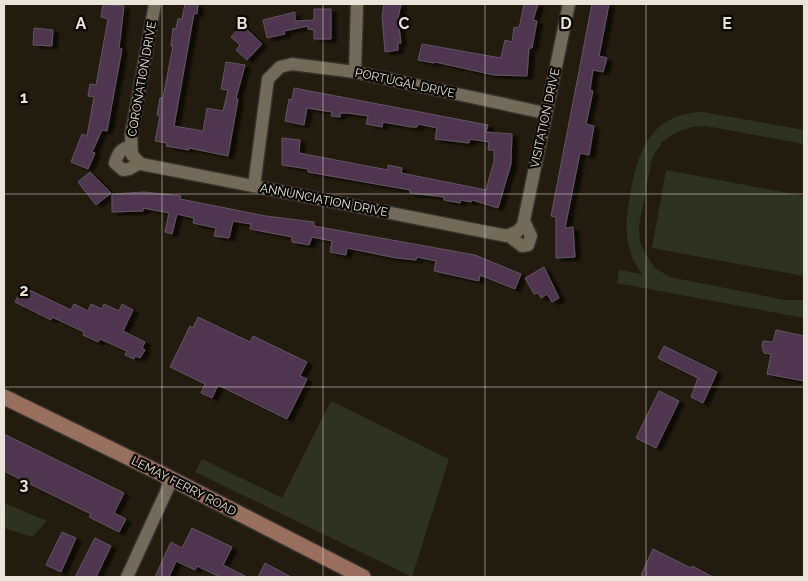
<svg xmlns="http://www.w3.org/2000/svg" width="808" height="581" font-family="Raleway,sans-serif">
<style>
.green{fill:#2d331e}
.building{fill:#4f3550;stroke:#635663;filter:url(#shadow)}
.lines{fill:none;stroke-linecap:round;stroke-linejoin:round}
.minor-casing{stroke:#38322c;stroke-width:15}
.secondary-casing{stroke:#38322c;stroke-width:18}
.minor{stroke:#746a59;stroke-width:12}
.secondary{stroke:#986e5d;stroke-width:15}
.grid{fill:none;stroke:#eae4db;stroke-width:1;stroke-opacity:0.55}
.labels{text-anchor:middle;stroke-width:4.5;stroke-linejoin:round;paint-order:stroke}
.street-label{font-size:12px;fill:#eae4db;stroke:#0a0703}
.grid-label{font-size:16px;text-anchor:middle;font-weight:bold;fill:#eae4db;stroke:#0a0703;stroke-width:4.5;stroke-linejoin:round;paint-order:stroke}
</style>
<defs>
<filter id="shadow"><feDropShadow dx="5.5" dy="3" stdDeviation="1" flood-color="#0009"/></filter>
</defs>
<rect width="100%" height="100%" fill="#231b0d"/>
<!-- green -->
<path class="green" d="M703 112 804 130V144L706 126 692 127 677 132 663 141 652 158 639 226 640 242 646 255 655 268 670 277 785 300H804V318L617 283 619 270 642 274C622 247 625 222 631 190 639 148 653 113 703 112Z
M666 170 804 196V276L652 248Z
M331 401 449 459 412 577 195 472 202 459 282 498Z
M4 503 47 521 32 537 4 528Z"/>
<!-- building -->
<path class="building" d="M103 4 124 6 119 48 122 49 107 131 102 130 92 152 95 153 88 169 71 162 82 134 87 136 94 97 88 96 90 84 96 85 108 19 101 17Z
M185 4H198L197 14 194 13 174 126 203 131 207 108 223 111 228 90 221 89 226 62 245 65 236 98 238 99 228 156 189 148V150L166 146 167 143 155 141 160 116 157 115 160 98H163L173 46H171L173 28 176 29 178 19H182Z
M384 4H401L398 18 401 43H398V50L385 52 382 16Z
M524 4H538L533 20 537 21 532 48H529L527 76 494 75 435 62 434 63 418 60 422 44 501 58 505 40 512 42 514 27 518 28 520 24Z
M592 4H609L599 56 607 58 603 72 593 70 590 90 593 91 586 124 594 126 589 155 580 153 565 228 573 227 575 257 556 258V217L551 216Z
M314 9H331V39H314V30L308 29V26L284 31 285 34 267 38 263 20 295 12V21L314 20Z
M242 25 262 44 247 60 236 50 240 45 231 37Z
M34 28 53 30 52 46 33 45Z
M294 88 488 125 486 132 512 134 511 164 498 208 472 200 471 202 461 200 460 203 444 200V197L410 193V190L308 172V169L282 165V138L300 140 299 153 388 170V165L402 168 401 173 486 190 494 161V150H488L489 142 470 139 469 143 435 139 437 128 418 124 417 127H411L383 122 382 127 366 124 368 116 348 113H340V117L331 116 332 112 307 108 304 125 285 121 289 99 292 100Z
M90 172 111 193 96 205 78 182Z
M144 192 181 196 180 199 266 216 314 222V226L475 255 521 274 515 289 480 275 479 281 434 271 436 261 417 257 416 260 396 258 347 248 346 255 330 252 332 241 312 237 309 245 292 242V237L250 229 251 224 233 221 229 238 214 236 216 228 193 223 194 218 177 214 172 234 165 232 169 213 143 208V211L112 212V194Z
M544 267 559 298 552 302 547 294 541 298 538 293 534 294 525 278Z
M23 287 71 310 74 304 88 311 91 304 102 309 104 304 119 311 122 304 133 310 123 331 145 342 142 348 145 350 140 358 135 356 134 359 125 355 127 351 100 339 98 342 83 335 84 332 52 317 51 320 15 302Z
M198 317 250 342 253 336 307 362 300 376 307 379 287 419 218 385 212 398 201 393 205 384 170 367 190 326 193 328Z
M776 330 804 336V381L767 374 771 354 764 353 762 346 763 341 773 342Z
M664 346 717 372 703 403 691 397 698 378 658 358Z
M659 391 679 401 656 448 636 438Z
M4 434 124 493 114 513 126 519 119 532 89 517 91 514 4 471Z
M192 528 232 547 223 565 247 577H220L197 566 195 570 176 561 169 577H155L171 542 182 548Z
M62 532 76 538 61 572 46 565Z
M95 538 111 546 96 577H75Z
M653 549 691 568 692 566 713 577H646L641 575Z
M265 563 291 577H258Z"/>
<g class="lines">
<!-- minor casing -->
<g class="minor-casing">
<path id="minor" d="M155 4 131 135 132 155 141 164 507 236 518 231 523 225 569 4
M355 72 357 4
M131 147C121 148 118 153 115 163L123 170 129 169 140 163
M254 186 268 79 280 67 292 64 355 72 545 113
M508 235 522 246 528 245 531 236 524 221
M127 577 172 479"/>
</g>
<!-- secondary casing -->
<g class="secondary-casing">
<path id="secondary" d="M4 397 162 474 363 577"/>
</g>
<!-- minor -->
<use href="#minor" class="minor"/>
<!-- secondary -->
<use href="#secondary" class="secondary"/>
</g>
<!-- grid -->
<path class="grid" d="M162 4V577M323 4V577M485 4V577M646 4V577M4 194H804M4 387H804"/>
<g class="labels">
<!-- street labels -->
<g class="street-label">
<text transform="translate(142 79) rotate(-80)" y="4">CORONATION DRIVE</text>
<text transform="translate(405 83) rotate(12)" y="4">PORTUGAL DRIVE</text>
<text transform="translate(545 118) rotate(-78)" y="4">VISITATION DRIVE</text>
<text transform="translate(324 200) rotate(11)" y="4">ANNUNCIATION DRIVE</text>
<text transform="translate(184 486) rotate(27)" y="4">LEMAY FERRY ROAD</text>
</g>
</g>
<g class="grid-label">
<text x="81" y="29">A</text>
<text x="242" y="29">B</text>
<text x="404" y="29">C</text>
<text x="566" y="29">D</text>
<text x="727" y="29">E</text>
<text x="24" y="103">1</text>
<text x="24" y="296">2</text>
<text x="24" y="490">3</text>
</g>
<!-- border -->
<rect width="808" height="581" fill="none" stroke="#eae4db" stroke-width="10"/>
</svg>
